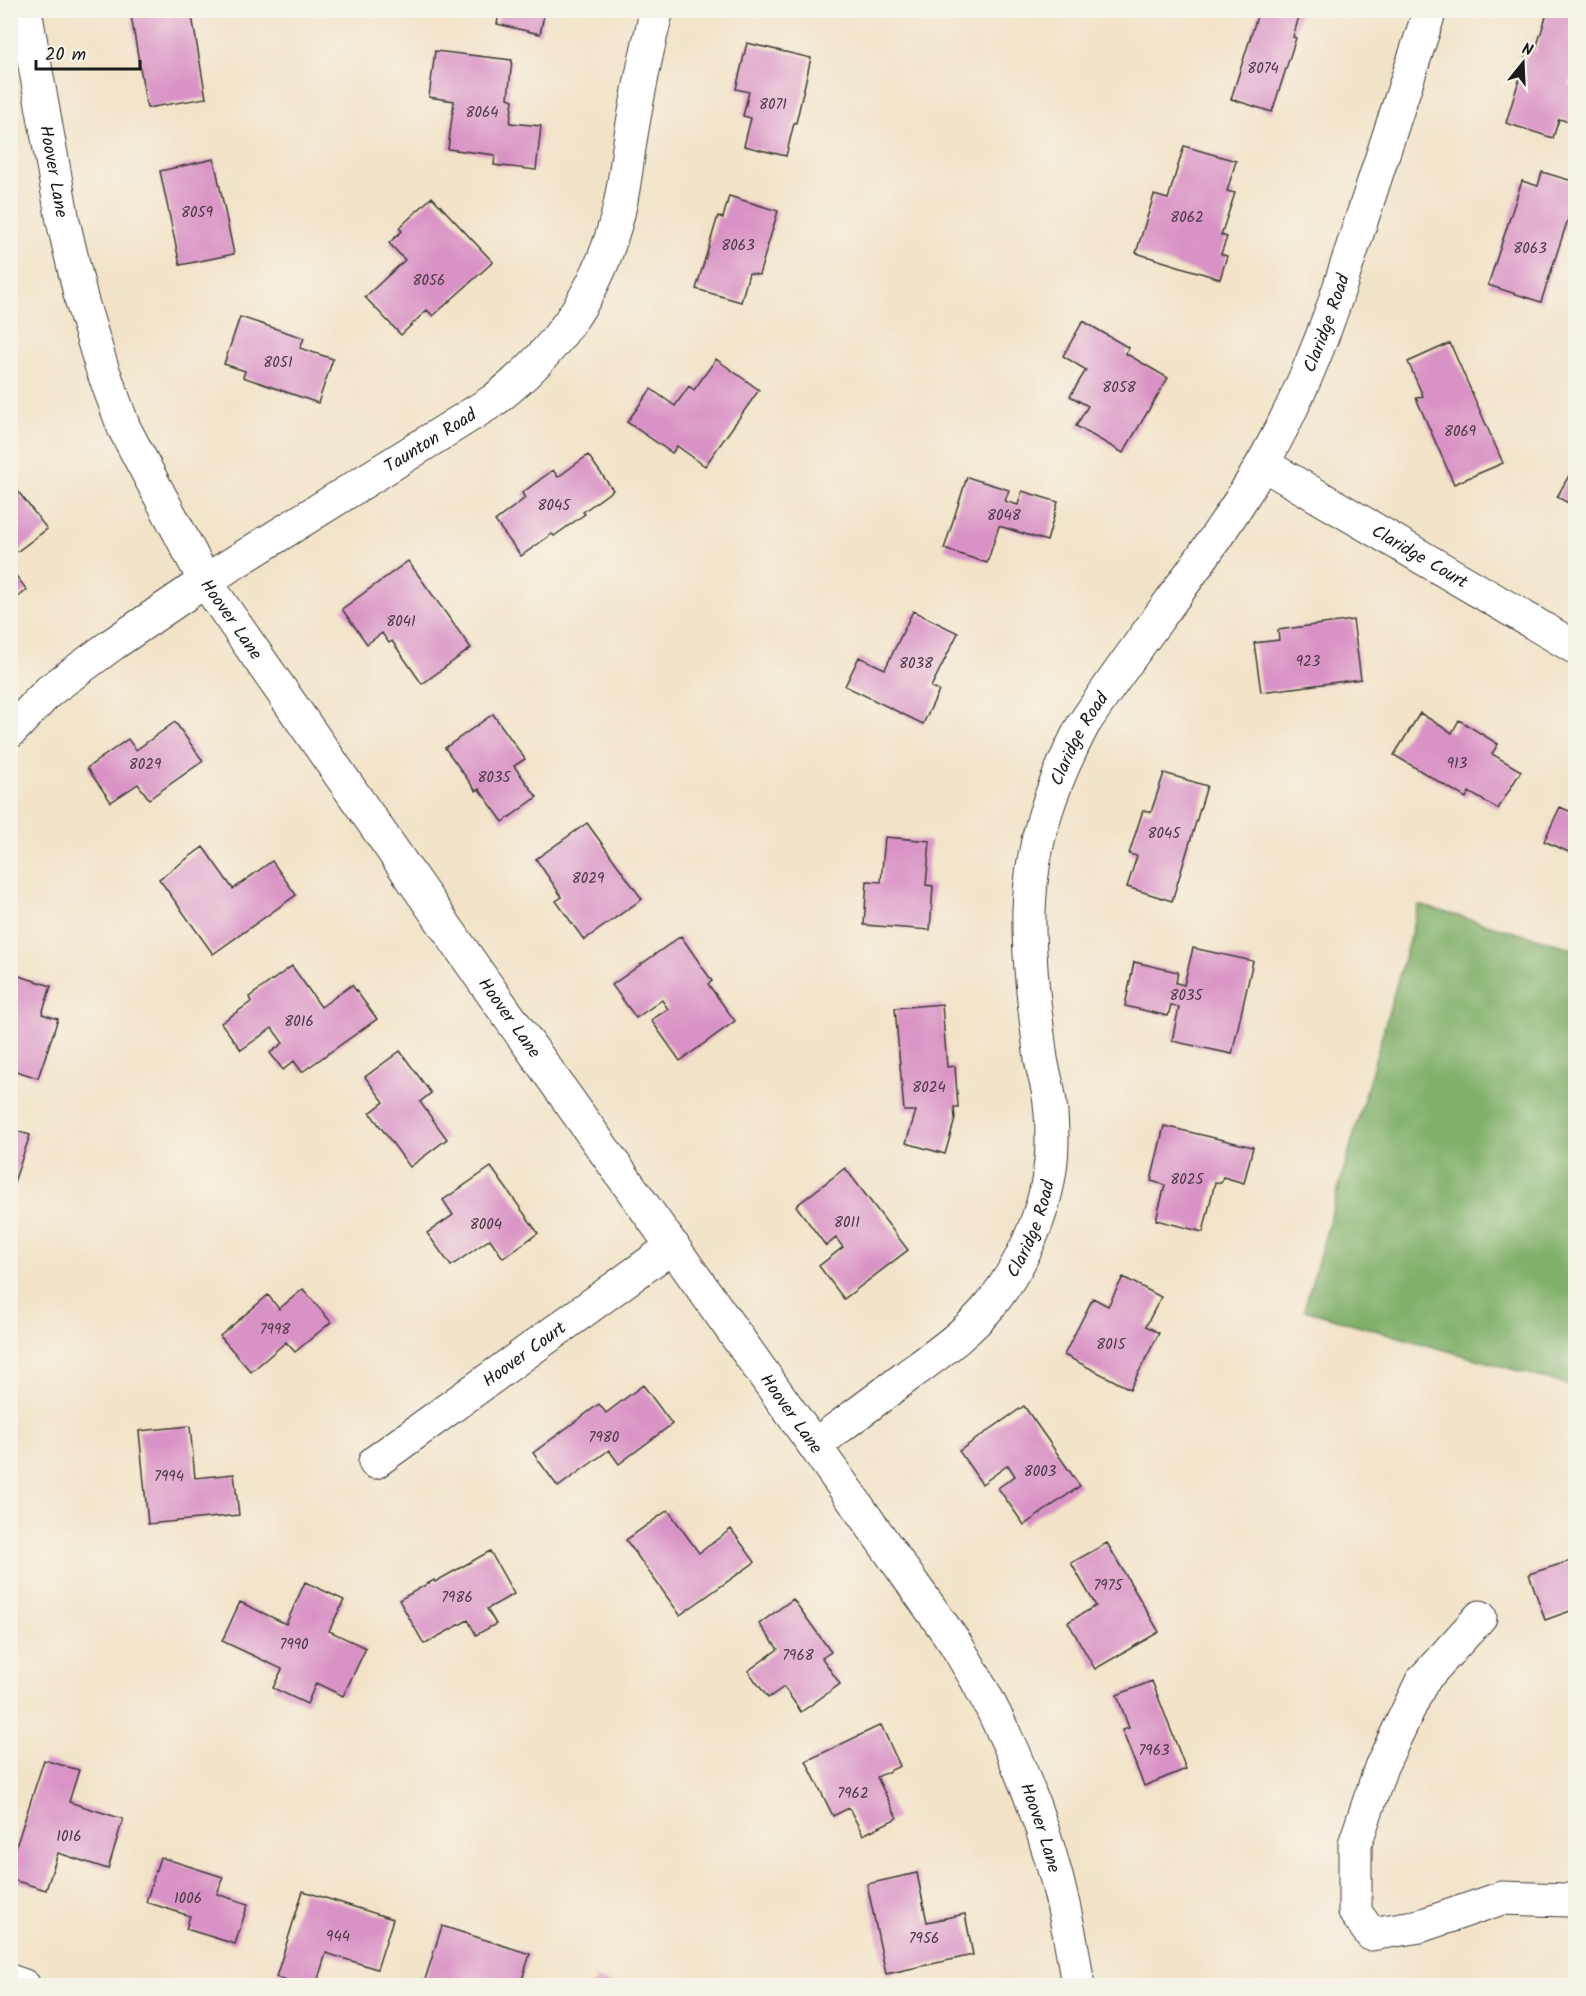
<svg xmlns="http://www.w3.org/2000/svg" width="1586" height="1996" font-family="Kalam,sans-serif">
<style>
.forest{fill:#80b06a;stroke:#4e6643;stroke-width:1.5}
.building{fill:#d992c5}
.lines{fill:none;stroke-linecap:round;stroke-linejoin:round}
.minor-casing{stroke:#3c3a36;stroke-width:35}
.minor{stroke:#fff;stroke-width:33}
.labels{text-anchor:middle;stroke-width:6;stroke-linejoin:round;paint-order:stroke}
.number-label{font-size:15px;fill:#4b3a46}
.street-label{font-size:18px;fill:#1c1c1c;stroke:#f7f3e8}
</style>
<rect width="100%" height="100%" fill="#f7f3e8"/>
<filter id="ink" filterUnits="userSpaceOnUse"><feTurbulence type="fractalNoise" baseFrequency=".0167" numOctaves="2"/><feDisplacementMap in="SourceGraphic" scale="12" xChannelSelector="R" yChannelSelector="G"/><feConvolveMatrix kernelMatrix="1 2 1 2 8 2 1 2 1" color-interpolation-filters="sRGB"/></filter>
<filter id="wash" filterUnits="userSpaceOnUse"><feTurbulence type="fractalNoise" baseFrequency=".008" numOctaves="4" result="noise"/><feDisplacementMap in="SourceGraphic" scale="24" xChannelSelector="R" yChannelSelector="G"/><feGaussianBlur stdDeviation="1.35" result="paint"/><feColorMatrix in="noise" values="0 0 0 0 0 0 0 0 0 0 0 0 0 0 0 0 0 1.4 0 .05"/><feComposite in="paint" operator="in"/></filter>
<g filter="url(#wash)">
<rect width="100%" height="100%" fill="#f2e3c8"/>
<!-- forest -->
<path class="forest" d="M1419 905 1575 949V1387L1304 1310Z"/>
<g id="blocks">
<!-- building -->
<path class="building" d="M130 10H191L206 98 147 108Z
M500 10H545L540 34 497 24Z
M1259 10H1301L1293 37 1296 38 1272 112 1231 99Z
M1548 10H1561L1576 15V64L1569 85 1576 88V124L1559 119 1553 138 1506 123 1528 50 1535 52Z
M747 43 811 58 796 123H794L786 156 744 146 751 118 743 116 749 92 736 89Z
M435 51 512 60 508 98 513 100 510 123 541 126 536 170 494 165 495 155 448 149 454 101 429 97Z
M1184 146 1236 161 1227 191 1235 193 1221 235 1227 237 1221 254 1227 256 1220 279 1136 253 1154 195 1168 199Z
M214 159 234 254 180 265 160 171Z
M1542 172 1576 182V212L1571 210 1541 302 1488 285 1522 181 1538 186Z
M729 196 778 211 759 275 749 273 741 302 696 289 718 216 723 218Z
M432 197 493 262 433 316 427 310 401 335 365 297 405 260 389 243 402 231 399 228Z
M240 317 304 338 300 348 333 359 318 403 243 377 245 371 224 364Z
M1083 321 1129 348 1125 353 1168 378 1123 453 1076 426 1088 406 1070 396 1086 370 1063 356Z
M1450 343 1503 463 1454 484 1416 398 1423 396 1408 362Z
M716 359 759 390 705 466 677 446 672 453 627 422 651 389 675 406 689 386 694 390Z
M588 455 613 490 583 512 585 514 554 536 552 534 521 556 495 521 525 498 522 493 553 470 558 477Z
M1576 463V507L1557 497Z
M967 477 1009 490 1005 501 1018 505 1022 491 1058 502 1047 541 999 526 987 563 944 549Z
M17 490 47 529 10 557V495Z
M408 561 471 648 422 684 392 641 389 643 382 633 367 644 342 609Z
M10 568 27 590 10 603Z
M913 611 958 633 931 687 939 691 923 724 845 686 859 657 885 669Z
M1353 620 1361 679 1261 692 1254 643 1279 640 1278 630Z
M1420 713 1452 733 1459 720 1498 744 1492 754 1521 771 1498 809 1469 792 1466 798 1394 755Z
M493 714 525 759 514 766 537 797 503 822 479 789 476 791 445 748Z
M175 722 203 761 149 799 138 784 111 802 87 768 128 739 136 750Z
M1164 773 1207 786 1172 901 1127 887 1137 856 1129 854 1143 810 1151 812Z
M1560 807 1576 814V855L1544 841Z
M587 823 642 899 584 940 556 901 562 897 536 859Z
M885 837 930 841 926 885 933 886 930 930 864 925 867 881 881 882Z
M203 847 233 889 272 861 296 895 213 954 159 879Z
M681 936 712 981 708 984 735 1021 680 1061 651 1020 668 1009 662 1000 636 1018 612 985Z
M1193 948 1253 961 1232 1054 1172 1041 1179 1007 1171 1005 1168 1016 1125 1006 1134 962 1178 972 1176 983 1184 985Z
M292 966 321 1007 352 985 377 1019 302 1072 294 1061 283 1070 270 1053 283 1043 272 1028 241 1050 221 1023 251 1002 249 997Z
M13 974 51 986 42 1014 58 1019 38 1078 10 1069V983Z
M942 1004 947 1067 955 1066 958 1107H954L955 1119 945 1154 906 1143 916 1111H904L895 1008Z
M400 1051 431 1093 420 1102 447 1139 410 1167 370 1113 384 1102 365 1077Z
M1164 1126 1253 1147 1244 1183 1223 1177 1221 1183 1215 1182 1203 1232 1156 1220 1165 1185 1151 1181Z
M10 1129 30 1135 11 1191H10Z
M491 1167 538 1233 503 1258 490 1239 451 1266 427 1233 453 1215 443 1200Z
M845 1168 908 1250 844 1299 819 1266 843 1247 836 1238 826 1246 796 1206Z
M1123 1277 1161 1297 1146 1326 1159 1333 1130 1389 1064 1355 1093 1298 1108 1306Z
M303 1289 331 1322 295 1352 286 1342 251 1372 220 1336 268 1295 279 1309Z
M643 1385 672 1424 619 1464 609 1450 558 1487 533 1453 599 1404 606 1413Z
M1024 1406 1080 1486 1024 1525 998 1488 1015 1476 1008 1465 982 1484 959 1451Z
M190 1426 195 1478 234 1474 239 1515 148 1524 139 1431Z
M668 1510 699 1553 731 1529 755 1562 680 1615 626 1540Z
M1107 1543 1159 1632 1095 1669 1068 1622 1096 1606 1071 1563Z
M490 1551 514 1594 487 1609 496 1624 476 1635 468 1620 424 1644 399 1600 434 1580 435 1582Z
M1576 1559V1609L1545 1620 1529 1574Z
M305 1582 344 1600 329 1631 366 1648 343 1696 316 1683 307 1704 273 1688 282 1669 222 1641 240 1602 286 1624Z
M793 1599 831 1652 822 1658 840 1684 801 1712 784 1687 768 1698 748 1671 778 1649 759 1624Z
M1152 1681 1186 1769 1144 1786 1122 1730 1129 1728 1117 1695Z
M881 1725 900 1766 877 1777 897 1818 863 1835 849 1808 833 1816 806 1761Z
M44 1760 79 1770 69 1802 123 1819 108 1869 58 1853 46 1890 10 1879V1865Z
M160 1857 223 1877 217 1894 248 1904 235 1944 186 1929 190 1916 146 1902Z
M917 1873 927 1922 965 1914 973 1955 886 1974 867 1884Z
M303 1891 393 1919 377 1969 326 1953 316 1986H303L276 1977Z
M442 1926 530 1954 520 1986H423Z
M595 1979 615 1985V1986H593Z"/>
</g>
</g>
<g filter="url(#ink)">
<use href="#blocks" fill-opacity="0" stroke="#3c3a36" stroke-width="1.5"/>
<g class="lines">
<!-- minor casing -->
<g class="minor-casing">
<g id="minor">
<path id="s1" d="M25 10 63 221 82 302 101 365 124 428 205 581 485 983 955 1643C1021 1749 1061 1862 1078 1986"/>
<path id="s2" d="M1263 464 1576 648"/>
<path id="s3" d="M10 732 49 691 113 644 205 581 493 401C552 356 596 296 615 225 624 196 626 165 631 135 638 94 646 52 657 10"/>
<path id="s4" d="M815 1445C846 1422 876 1400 906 1377 936 1355 968 1333 992 1303 1027 1258 1052 1198 1052 1140 1052 1124 1051 1106 1048 1090 1046 1080 1043 1070 1041 1059 1035 1011 1028 959 1029 910 1031 842 1052 784 1083 725 1133 649 1191 578 1240 501 1280 439 1310 373 1334 304L1430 10"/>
<path id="s5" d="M375 1462 673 1246"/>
<path d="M1480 1617 1422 1681 1381 1767 1355 1844V1912L1371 1934 1420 1926 1502 1898 1568 1900 1576 1902"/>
<path d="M10 1981 24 1986"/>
</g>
</g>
<!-- minor -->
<use href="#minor" class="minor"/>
</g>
</g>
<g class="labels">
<!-- number labels -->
<g class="number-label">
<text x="1263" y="73">8074</text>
<text x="773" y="109">8071</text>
<text x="482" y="117">8064</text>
<text x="197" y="217">8059</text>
<text x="1187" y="222">8062</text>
<text x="738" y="250">8063</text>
<text x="1530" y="253">8063</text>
<text x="429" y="285">8056</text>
<text x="278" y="367">8051</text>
<text x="1119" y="392">8058</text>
<text x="1460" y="436">8069</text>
<text x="554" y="510">8045</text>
<text x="1004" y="520">8048</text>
<text x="401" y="626">8041</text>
<text x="1308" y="666">923</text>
<text x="916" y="668">8038</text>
<text x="1457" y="768">913</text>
<text x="145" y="769">8029</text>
<text x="494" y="782">8035</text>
<text x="1164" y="838">8045</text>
<text x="588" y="883">8029</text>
<text x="1186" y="1000">8035</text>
<text x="299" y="1026">8016</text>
<text x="929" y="1092">8024</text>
<text x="1187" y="1184">8025</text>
<text x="847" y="1227">8011</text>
<text x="486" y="1229">8004</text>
<text x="275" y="1334">7998</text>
<text x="1111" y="1349">8015</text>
<text x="604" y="1442">7980</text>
<text x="1040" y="1476">8003</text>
<text x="169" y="1481">7994</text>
<text x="1108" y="1590">7975</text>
<text x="457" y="1602">7986</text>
<text x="294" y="1649">7990</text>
<text x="798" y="1660">7968</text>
<text x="1154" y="1755">7963</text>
<text x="853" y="1798">7962</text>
<text x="69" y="1841">1016</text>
<text x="188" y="1903">1006</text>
<text x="338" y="1941">944</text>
<text x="924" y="1943">7956</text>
</g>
<!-- street labels -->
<g class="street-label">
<text dy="6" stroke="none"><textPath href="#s1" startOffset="164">Hoover Lane</textPath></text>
<text dy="6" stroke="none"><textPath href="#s4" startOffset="1302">Claridge Road</textPath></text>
<text dy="6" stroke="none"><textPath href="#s3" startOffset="513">Taunton Road</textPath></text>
<text dy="6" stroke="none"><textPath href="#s2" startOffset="182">Claridge Court</textPath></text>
<text dy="6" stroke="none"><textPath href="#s1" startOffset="650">Hoover Lane</textPath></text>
<text dy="6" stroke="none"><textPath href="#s4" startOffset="816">Claridge Road</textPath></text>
<text dy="6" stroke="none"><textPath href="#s1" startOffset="1136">Hoover Lane</textPath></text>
<text dy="6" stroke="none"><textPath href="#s4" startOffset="312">Claridge Road</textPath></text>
<text dy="6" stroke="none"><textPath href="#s5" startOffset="184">Hoover Court</textPath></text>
<text dy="6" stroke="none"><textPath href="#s1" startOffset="1622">Hoover Lane</textPath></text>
<text dy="6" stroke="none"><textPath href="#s1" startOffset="2108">Hoover Lane</textPath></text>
</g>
</g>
<!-- margin -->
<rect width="1586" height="1996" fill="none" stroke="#f7f3e8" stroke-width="36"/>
<!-- north arrow -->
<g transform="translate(1523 63) rotate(18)" stroke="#f7f3e8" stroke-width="4.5" paint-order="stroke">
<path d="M0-4.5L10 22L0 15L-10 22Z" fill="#1c1c1c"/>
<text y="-9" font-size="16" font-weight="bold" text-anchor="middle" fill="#1c1c1c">N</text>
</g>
<!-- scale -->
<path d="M36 60v9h104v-9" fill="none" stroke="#1c1c1c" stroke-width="3"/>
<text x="45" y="60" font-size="18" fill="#1c1c1c" stroke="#f7f3e8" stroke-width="4.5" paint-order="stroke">20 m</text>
</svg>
